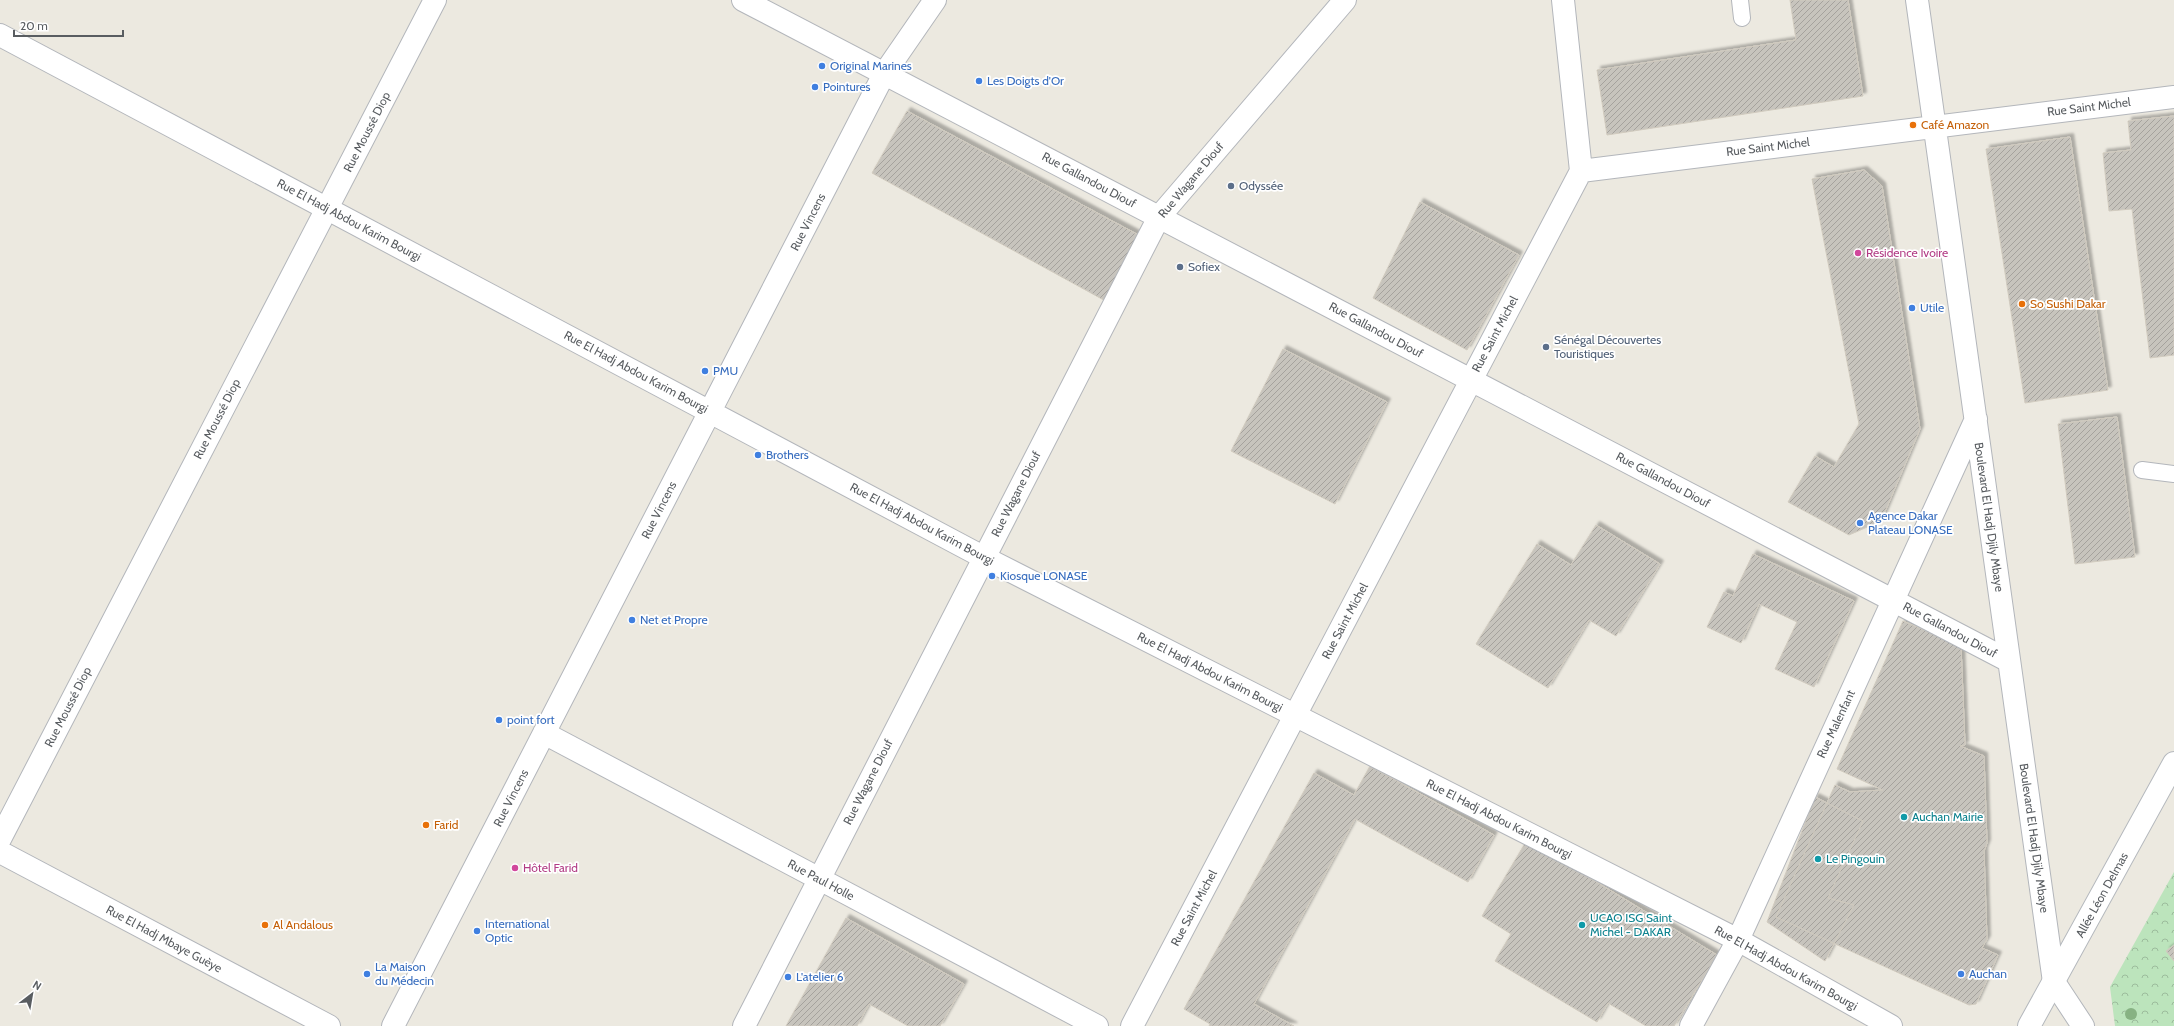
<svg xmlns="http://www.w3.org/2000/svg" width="2174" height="1026" font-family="Cabin,sans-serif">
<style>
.forest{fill:url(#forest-crowns)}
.building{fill:url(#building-hatch);stroke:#d1cbbf;filter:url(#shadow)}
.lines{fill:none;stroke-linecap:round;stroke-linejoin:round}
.lane-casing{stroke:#b3b6bb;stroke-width:18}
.street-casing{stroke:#b3b6bb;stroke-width:24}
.secondary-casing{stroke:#b4b8bd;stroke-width:24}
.lane{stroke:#fff;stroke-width:16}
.street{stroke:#fff;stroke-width:22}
.secondary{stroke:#fff;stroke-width:22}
.tree{fill:#87b283}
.shop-dot{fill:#3f7fe0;stroke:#fff;stroke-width:1.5}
.food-dot{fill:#e8710a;stroke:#fff;stroke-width:1.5}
.service-dot{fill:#5c6f8a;stroke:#fff;stroke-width:1.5}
.hotel-dot{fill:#d1479c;stroke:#fff;stroke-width:1.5}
.culture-dot{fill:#0f9aa8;stroke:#fff;stroke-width:1.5}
.labels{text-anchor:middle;stroke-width:3.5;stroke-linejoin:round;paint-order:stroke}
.shop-label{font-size:12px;fill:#366cbe;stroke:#fff;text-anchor:start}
.street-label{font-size:12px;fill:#595d61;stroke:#fff}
.food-label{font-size:12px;fill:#c56008;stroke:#fff;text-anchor:start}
.service-label{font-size:12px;fill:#4e5e75;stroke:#fff;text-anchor:start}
.hotel-label{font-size:12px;fill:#b23c85;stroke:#fff;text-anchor:start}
.culture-label{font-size:12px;fill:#0d838f;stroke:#fff;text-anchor:start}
</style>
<defs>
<pattern id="forest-crowns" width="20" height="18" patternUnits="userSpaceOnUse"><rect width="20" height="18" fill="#bce4bc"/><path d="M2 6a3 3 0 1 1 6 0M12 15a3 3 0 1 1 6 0" fill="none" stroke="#9cbc9c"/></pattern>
<pattern id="building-hatch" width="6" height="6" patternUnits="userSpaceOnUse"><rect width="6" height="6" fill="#c7c4bd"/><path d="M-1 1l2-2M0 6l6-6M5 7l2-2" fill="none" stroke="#a5a29d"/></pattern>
<filter id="shadow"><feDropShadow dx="3.5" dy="-3.5" stdDeviation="1" flood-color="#0004"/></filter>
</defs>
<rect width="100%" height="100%" fill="#ece9e0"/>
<!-- forest -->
<path class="forest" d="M2174 872V1026H2115L2110 987Z"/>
<!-- building -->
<path class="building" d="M1790 0H1848L1863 96 1607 135 1597 70 1796 40Z
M907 111 1144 238 1111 304 872 173Z
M2174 116V355L2150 358 2132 209 2109 211 2103 153 2131 150 2128 121Z
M2070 137 2108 390 2025 403 1986 149Z
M1864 170 1882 186 1920 429 1881 521 1849 535 1788 502 1815 456 1834 467 1859 424 1812 179Z
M1420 202 1519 255 1467 350 1373 298Z
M1283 349 1387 402 1335 504 1231 451Z
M2117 417 2135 557 2075 564 2058 424Z
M1596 525 1660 564 1616 636 1589 620 1548 688 1476 644 1537 544 1571 565Z
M1753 554 1854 601 1814 687 1775 669 1797 622 1759 604 1741 643 1707 627 1724 592 1733 596Z
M1903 621 1961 646 1965 745 1960 746 1984 756 1987 843 1984 851 1987 939 1982 948 1998 955 1976 1004 1969 1005 1776 917 1835 785 1850 792 1883 790 1837 769Z
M1370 766 1494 835 1468 882 1355 819 1254 1004 1294 1026H1209L1210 1024 1184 1009 1314 773 1354 795Z
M1815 797 1863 821 1828 898 1854 905 1825 961 1767 922Z
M1527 840 1717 955 1674 1026H1646L1608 1003 1597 1022 1495 961 1511 934 1482 916Z
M846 918 964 984 940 1026H908L869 1004 857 1026H786Z
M2174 945V961L2166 951Z"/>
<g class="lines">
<!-- lane casing -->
<g class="lane-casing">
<path id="lane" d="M1740 0 1742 18
M2142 470 2174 474"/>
</g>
<!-- street casing -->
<g class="street-casing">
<path id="street" d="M743 0 2009 661
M1563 0 1581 171
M1917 0 2054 982 2083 1026
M0 35 983 557 1738 940 1891 1026
M1581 171 2174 97
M544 733 1097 1026
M0 839 435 0
M0 852 329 1026
M393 1026 884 74 935 0
M744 1026 1159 217 1345 0
M1132 1026 1581 171
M1691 1026 1738 940 1976 419"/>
</g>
<!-- secondary casing -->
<g class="secondary-casing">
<path id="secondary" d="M2029 1026 2174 763"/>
</g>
<!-- lane -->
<use href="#lane" class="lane"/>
<!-- street -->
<use href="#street" class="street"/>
<!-- secondary -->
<use href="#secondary" class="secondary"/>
</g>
<!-- trees -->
<circle class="tree" cx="2131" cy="1014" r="6"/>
<!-- markers -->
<g class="shop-dot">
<circle cx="822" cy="66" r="4"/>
<circle cx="979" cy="81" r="4"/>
<circle cx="815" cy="87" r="4"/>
<circle cx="1912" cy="308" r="4"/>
<circle cx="705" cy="371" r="4"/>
<circle cx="758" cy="455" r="4"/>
<circle cx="1860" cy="523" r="4"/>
<circle cx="992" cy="576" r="4"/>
<circle cx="632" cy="620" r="4"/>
<circle cx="499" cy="720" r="4"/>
<circle cx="477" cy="931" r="4"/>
<circle cx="367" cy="974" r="4"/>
<circle cx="1961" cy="974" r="4"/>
<circle cx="788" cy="977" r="4"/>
</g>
<g class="food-dot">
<circle cx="1913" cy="125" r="4"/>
<circle cx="2022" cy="304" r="4"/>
<circle cx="426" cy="825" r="4"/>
<circle cx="265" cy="925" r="4"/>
</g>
<g class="service-dot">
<circle cx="1231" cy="186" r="4"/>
<circle cx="1180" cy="267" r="4"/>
<circle cx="1546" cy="347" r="4"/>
</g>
<g class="hotel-dot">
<circle cx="1858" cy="253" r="4"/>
<circle cx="515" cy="868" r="4"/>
</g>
<g class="culture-dot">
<circle cx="1904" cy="817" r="4"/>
<circle cx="1818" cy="859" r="4"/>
<circle cx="1582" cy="925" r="4"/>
</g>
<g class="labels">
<!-- shop labels -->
<g class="shop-label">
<text x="830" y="70">Original Marines</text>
<text x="987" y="85">Les Doigts d'Or</text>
<text x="823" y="91">Pointures</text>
<text x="1920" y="312">Utile</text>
<text x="713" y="375">PMU</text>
<text x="766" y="459">Brothers</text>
<text x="1868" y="520">Agence Dakar<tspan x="1868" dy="14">Plateau LONASE</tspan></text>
<text x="1000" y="580">Kiosque LONASE</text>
<text x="640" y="624">Net et Propre</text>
<text x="507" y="724">point fort</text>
<text x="485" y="928">International<tspan x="485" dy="14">Optic</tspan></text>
<text x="375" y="971">La Maison<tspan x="375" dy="14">du Médecin</tspan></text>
<text x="1969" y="978">Auchan</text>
<text x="796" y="981">L'atelier 6</text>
</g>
<!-- street labels -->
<g class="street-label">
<text transform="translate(2089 107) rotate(-7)" y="4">Rue Saint Michel</text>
<text transform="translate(367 132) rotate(-63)" y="4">Rue Moussé Diop</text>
<text transform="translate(1768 147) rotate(-7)" y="4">Rue Saint Michel</text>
<text transform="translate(1089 180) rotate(28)" y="4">Rue Gallandou Diouf</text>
<text transform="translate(1191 180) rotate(-50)" y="4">Rue Wagane Diouf</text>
<text transform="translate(349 220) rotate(28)" y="4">Rue El Hadj Abdou Karim Bourgi</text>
<text transform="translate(808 222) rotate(-63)" y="4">Rue Vincens</text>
<text transform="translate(1376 330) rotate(28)" y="4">Rue Gallandou Diouf</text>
<text transform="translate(1495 334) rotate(-62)" y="4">Rue Saint Michel</text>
<text transform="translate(636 372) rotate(28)" y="4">Rue El Hadj Abdou Karim Bourgi</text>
<text transform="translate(217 419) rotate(-63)" y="4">Rue Moussé Diop</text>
<text transform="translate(1663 480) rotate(28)" y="4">Rue Gallandou Diouf</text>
<text transform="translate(1016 494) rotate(-63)" y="4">Rue Wagane Diouf</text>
<text transform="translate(659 510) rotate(-63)" y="4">Rue Vincens</text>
<text transform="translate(1989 517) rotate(82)" y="4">Boulevard El Hadj Djily Mbaye</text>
<text transform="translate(922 524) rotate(28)" y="4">Rue El Hadj Abdou Karim Bourgi</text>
<text transform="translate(1345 621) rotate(-62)" y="4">Rue Saint Michel</text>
<text transform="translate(1950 630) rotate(28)" y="4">Rue Gallandou Diouf</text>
<text transform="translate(1210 672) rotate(27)" y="4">Rue El Hadj Abdou Karim Bourgi</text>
<text transform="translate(68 707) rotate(-63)" y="4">Rue Moussé Diop</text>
<text transform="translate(1836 724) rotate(-65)" y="4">Rue Malenfant</text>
<text transform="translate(868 782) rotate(-63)" y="4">Rue Wagane Diouf</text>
<text transform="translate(511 798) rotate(-63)" y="4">Rue Vincens</text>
<text transform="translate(1499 819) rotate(27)" y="4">Rue El Hadj Abdou Karim Bourgi</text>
<text transform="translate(2034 838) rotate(82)" y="4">Boulevard El Hadj Djily Mbaye</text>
<text transform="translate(821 880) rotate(28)" y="4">Rue Paul Holle</text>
<text transform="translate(2102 895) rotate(-61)" y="4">Allée Léon Delmas</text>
<text transform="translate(1194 908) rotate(-62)" y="4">Rue Saint Michel</text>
<text transform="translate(164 939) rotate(28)" y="4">Rue El Hadj Mbaye Guèye</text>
<text transform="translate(1786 968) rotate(29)" y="4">Rue El Hadj Abdou Karim Bourgi</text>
</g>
<!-- food labels -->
<g class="food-label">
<text x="1921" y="129">Café Amazon</text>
<text x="2030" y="308">So Sushi Dakar</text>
<text x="434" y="829">Farid</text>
<text x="273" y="929">Al Andalous</text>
</g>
<!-- service labels -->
<g class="service-label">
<text x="1239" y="190">Odyssée</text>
<text x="1188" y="271">Sofiex</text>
<text x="1554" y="344">Sénégal Découvertes<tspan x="1554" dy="14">Touristiques</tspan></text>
</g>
<!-- hotel labels -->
<g class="hotel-label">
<text x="1866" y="257">Résidence Ivoire</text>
<text x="523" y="872">Hôtel Farid</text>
</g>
<!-- culture labels -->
<g class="culture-label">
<text x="1912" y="821">Auchan Mairie</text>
<text x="1826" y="863">Le Pingouin</text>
<text x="1590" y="922">UCAO ISG Saint<tspan x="1590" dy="14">Michel - DAKAR</tspan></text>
</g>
</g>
<!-- north arrow -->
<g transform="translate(32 994) rotate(31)" stroke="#ffffff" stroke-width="3" paint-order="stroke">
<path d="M0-3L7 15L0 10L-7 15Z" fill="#595d61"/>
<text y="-6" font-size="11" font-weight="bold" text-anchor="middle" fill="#595d61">N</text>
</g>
<!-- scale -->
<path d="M14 30v6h109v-6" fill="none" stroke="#595d61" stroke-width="2"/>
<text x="20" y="30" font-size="12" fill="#595d61" stroke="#ffffff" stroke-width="3" paint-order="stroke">20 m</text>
</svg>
